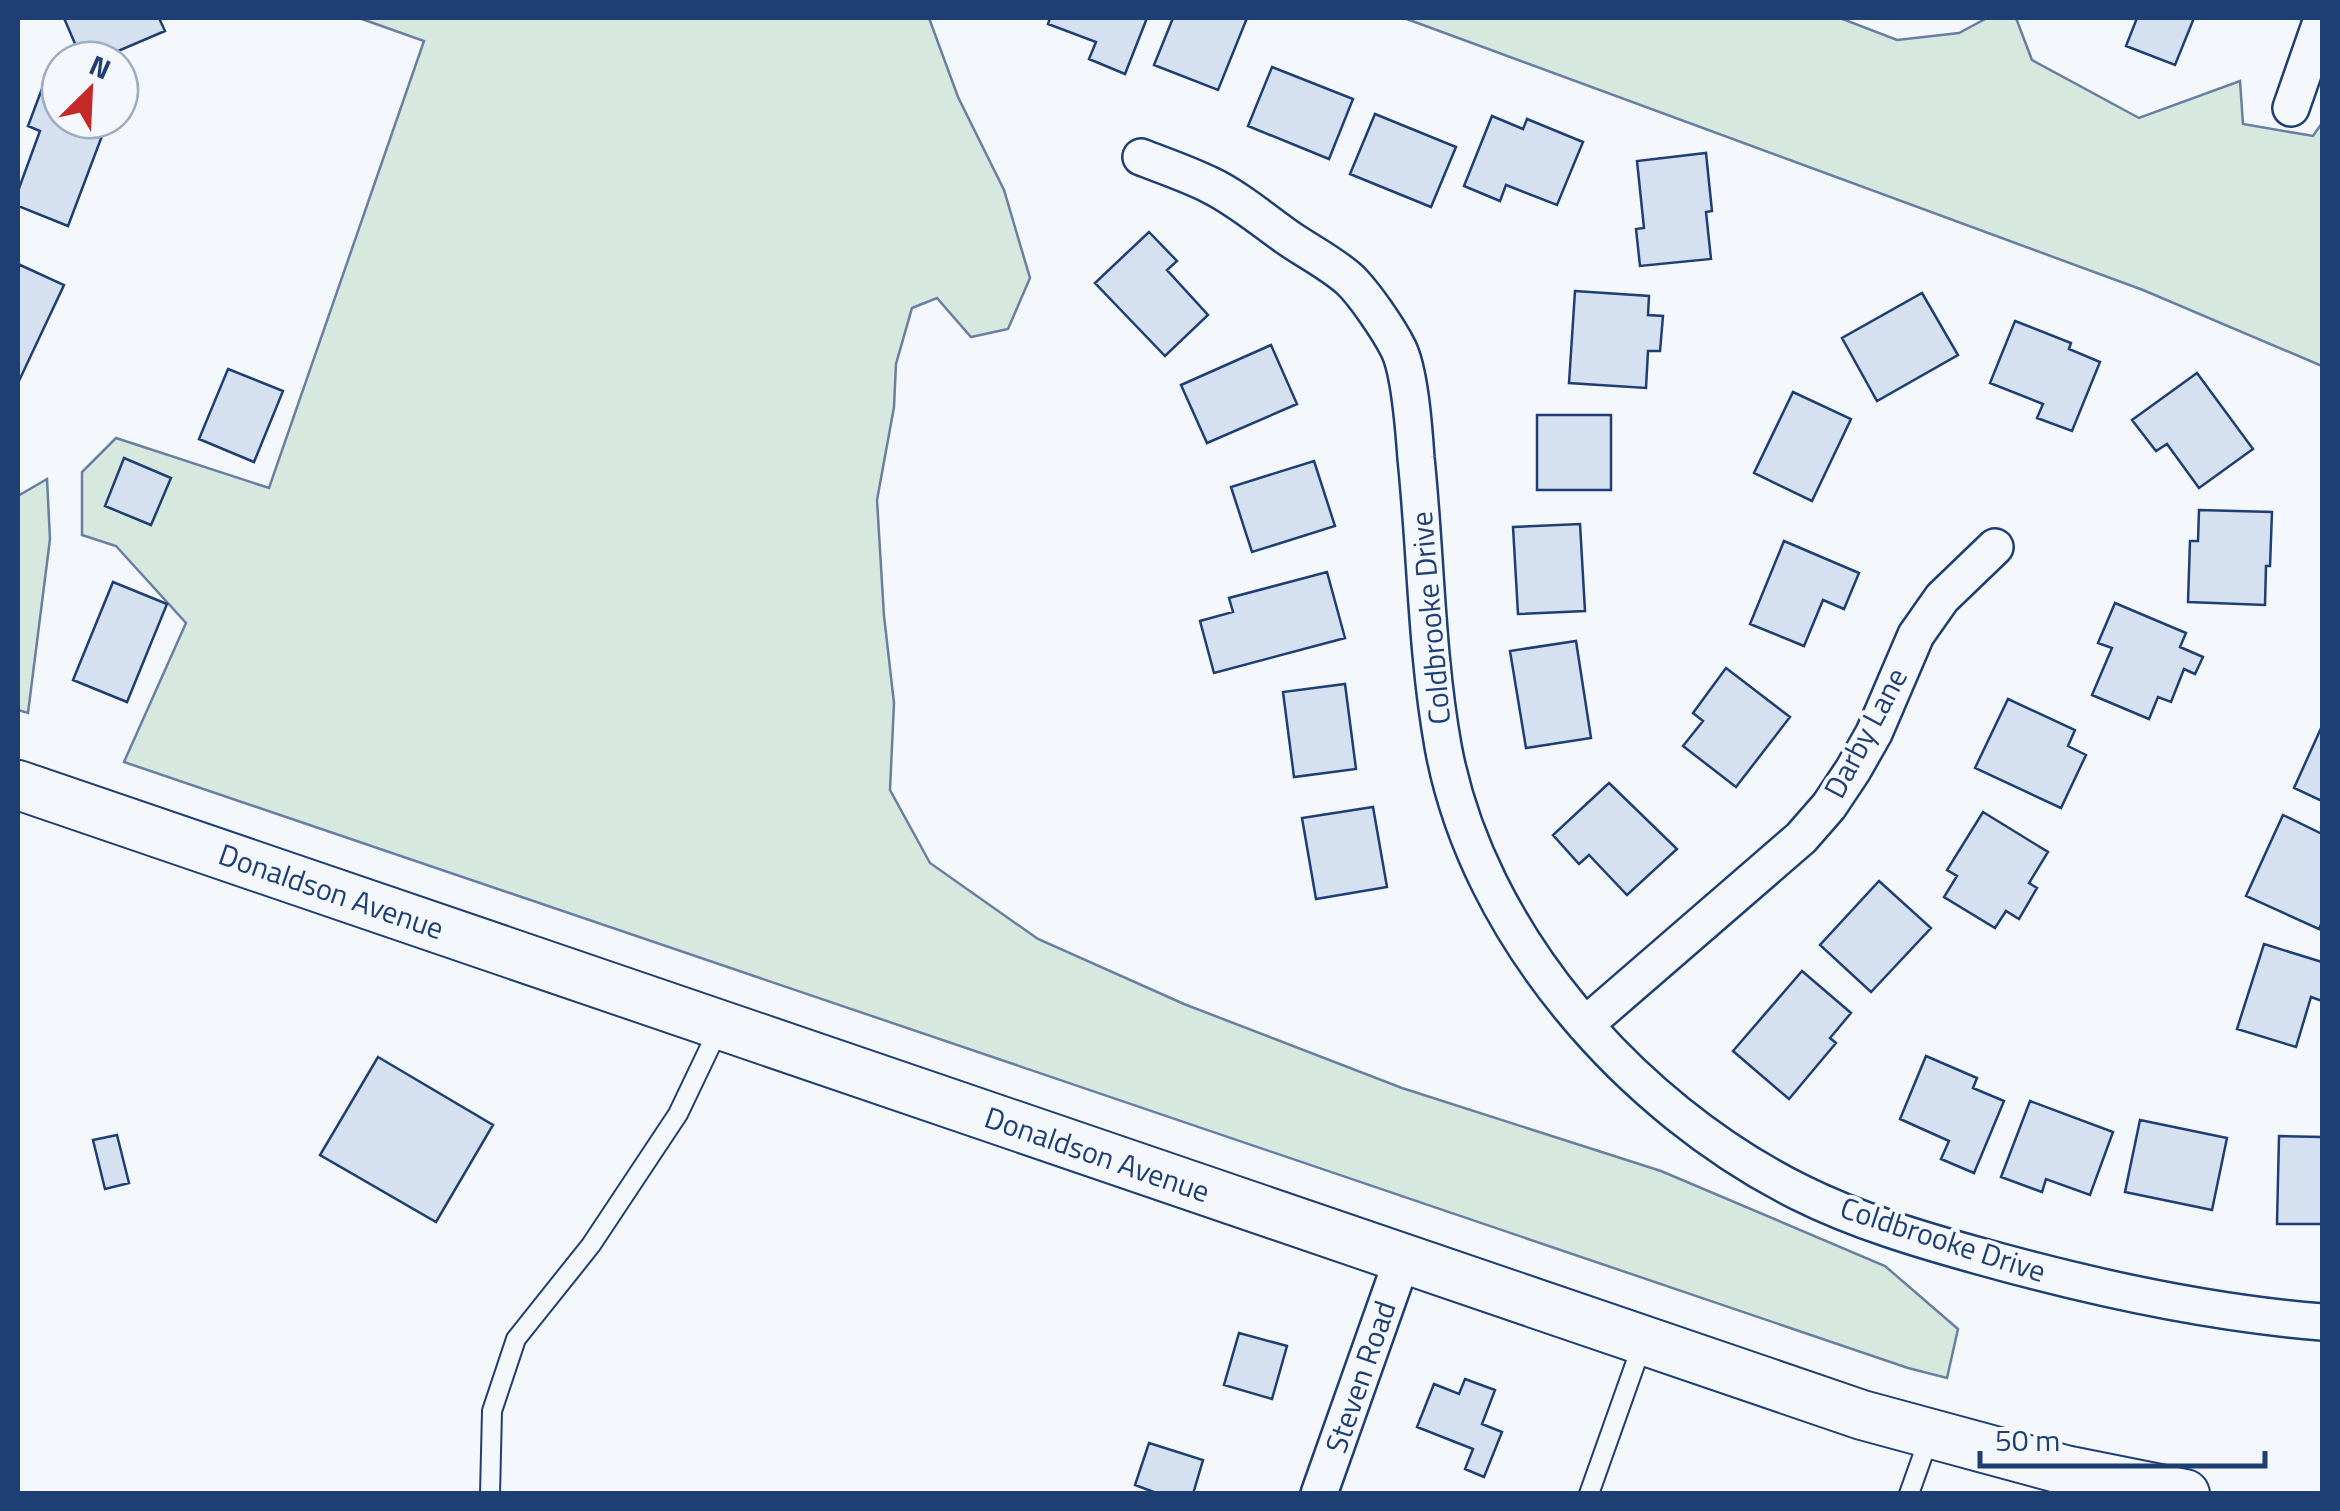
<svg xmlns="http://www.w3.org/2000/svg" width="2340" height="1511" font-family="'Titillium Web',sans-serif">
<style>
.green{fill:#d7e8df;stroke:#687fa3;stroke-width:2.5}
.building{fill:#d5e0f0;stroke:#1d3f73;stroke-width:2.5}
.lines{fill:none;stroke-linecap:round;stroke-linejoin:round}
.lane-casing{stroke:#1d3f73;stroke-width:22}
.street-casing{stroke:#1d3f73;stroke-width:40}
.secondary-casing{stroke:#1d3f73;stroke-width:52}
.lane{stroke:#f4f7fb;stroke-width:18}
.street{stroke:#f4f7fb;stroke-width:35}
.secondary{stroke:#f4f7fb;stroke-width:48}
.labels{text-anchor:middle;stroke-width:8;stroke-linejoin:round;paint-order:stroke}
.street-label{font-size:30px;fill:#1d3f73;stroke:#f4f7fb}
</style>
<rect width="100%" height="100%" fill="#f4f7fb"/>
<!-- green -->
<path class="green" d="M359 18H929L958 97 1004 190 1030 278 1008 329 971 337 937 298 912 308 896 364 894 407 877 500 884 616 894 703 890 790 930 863 1038 939 1184 1004 1402 1088 1661 1171 1885 1266 1958 1329 1947 1378 1908 1368 124 762 186 623 116 546 82 535V472L116 438 269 488 424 41Z
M1404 18H1840L1897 40 1959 33 1987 18H2016L2032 60 2139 118 2240 81 2243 124 2313 136 2322 123V366L2143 290Z
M47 479 50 539 28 713 18 710V496Z"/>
<!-- building -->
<path class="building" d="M64 18H159L165 31 97 60H82Z
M1050 18H1147L1125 74 1089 59 1096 42 1048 24Z
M1173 18H1247L1218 90 1154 65Z
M2137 18H2194L2175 65 2126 46Z
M1272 67 1353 99 1329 159 1248 126Z
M46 78 60 84V120H108L68 226 18 206V191L40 131 28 126Z
M1375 114 1456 147 1431 207 1350 174Z
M1492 116 1523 129 1527 119 1583 142 1557 205 1506 185 1500 201 1464 186Z
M1706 153 1712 211 1706 212 1711 259 1640 266 1636 229 1644 228 1637 161Z
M1149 232 1177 261 1167 270 1208 315 1165 356 1095 283Z
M18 264 64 285 18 383Z
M1575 291 1649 296 1648 315 1663 316 1660 351H1648L1646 388 1569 383Z
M1922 293 1958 355 1877 401 1842 338Z
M2015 321 2071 343 2069 349 2100 362 2072 431 2037 418 2043 404 1990 383Z
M1271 345 1297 404 1207 443 1181 385Z
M228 369 283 391 254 462 199 439Z
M2197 373 2253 449 2199 488 2167 444 2156 451 2132 420Z
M1793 392 1851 419 1812 501 1754 473Z
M1537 415H1611V490H1537Z
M124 458 171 478 151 525 105 506Z
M1314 461 1335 526 1252 552 1231 487Z
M2199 510 2272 512 2270 566H2266L2265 605 2188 602 2190 541H2198Z
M1580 524 1585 611 1518 614 1513 527Z
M1784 541 1859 573 1844 609 1823 600 1804 646 1750 624Z
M1327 572 1345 638 1214 673 1200 621 1233 612 1229 598Z
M113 582 167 604 127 702 73 680Z
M2115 603 2186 633 2180 647 2203 657 2195 674 2184 669 2171 702 2158 697 2149 719 2092 695 2112 648 2098 643Z
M1576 641 1591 738 1526 748 1510 651Z
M1726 668 1790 717 1736 787 1683 746 1703 721 1693 713Z
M1345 684 1356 769 1294 777 1283 692Z
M2008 699 2075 730 2068 746 2086 755 2061 808 1975 768Z
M2322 726V801L2294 788Z
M1609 783 1677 849 1627 895 1589 855 1579 864 1553 835Z
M1373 807 1387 887 1316 899 1302 818Z
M1983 812 2048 852 2029 883 2037 888 2019 919 2006 911 1995 928 1944 897 1957 876 1947 870Z
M2283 815 2322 834V922L2319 929 2246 896Z
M1879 881 1931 928 1871 992 1820 945Z
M2264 944 2322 962V1001L2311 997 2296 1047 2237 1029Z
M1802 971 1851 1013 1830 1038 1836 1043 1789 1099 1733 1051Z
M1926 1056 1977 1078 1973 1088 2004 1101 1974 1173 1941 1159 1949 1141 1900 1119Z
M378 1057 493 1125 436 1222 320 1155Z
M2030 1101 2113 1132 2090 1195 2046 1179 2042 1192 2001 1177Z
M2140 1120 2227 1138 2212 1210 2125 1192Z
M117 1135 129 1183 105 1189 93 1140Z
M2279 1136 2322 1137V1224H2277Z
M1239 1333 1287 1346 1272 1399 1224 1385Z
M1465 1379 1495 1390 1482 1424 1502 1432 1484 1477 1465 1469 1473 1449 1417 1427 1434 1384 1459 1394Z
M1149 1443 1203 1460 1193 1494H1159L1135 1485Z"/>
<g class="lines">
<!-- lane casing -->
<g class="lane-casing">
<path id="lane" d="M490 1494 492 1411 516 1339 591 1245 678 1114 720 1026
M1589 1494 1643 1342
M1909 1494 1930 1435"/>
</g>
<!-- street casing -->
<g class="street-casing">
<path id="street" d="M2291 108 2322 19
M1141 157C1164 166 1188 174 1210 185 1237 198 1263 220 1287 237 1307 251 1331 263 1349 279 1364 293 1389 330 1398 348 1410 371 1414 430 1416 458 1426 554 1426 651 1443 746 1477 934 1631 1108 1799 1192 1857 1221 1921 1240 1983 1257 2094 1288 2208 1313 2322 1322
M1585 1025 1801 838 1829 806 1853 770 1874 733 1916 635 1942 598 1995 547
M1319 1494 1402 1260"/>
</g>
<!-- secondary casing -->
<g class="secondary-casing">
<path id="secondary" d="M18 785 1862 1415 2065 1470 2185 1494"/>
</g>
<!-- lane -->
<use href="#lane" class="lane"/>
<!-- street -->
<use href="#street" class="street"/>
<!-- secondary -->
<use href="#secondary" class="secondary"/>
</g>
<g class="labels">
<!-- street labels -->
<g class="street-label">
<text transform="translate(1431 618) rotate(-95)" y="10">Coldbrooke Drive</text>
<text transform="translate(1866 733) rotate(-62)" y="10">Darby Lane</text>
<text transform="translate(331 892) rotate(19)" y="10">Donaldson Avenue</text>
<text transform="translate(1097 1155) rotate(19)" y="10">Donaldson Avenue</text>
<text transform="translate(1943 1240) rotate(18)" y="10">Coldbrooke Drive</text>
<text transform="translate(1361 1377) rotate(-71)" y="10">Steven Road</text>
</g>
</g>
<!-- border -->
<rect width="2340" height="1511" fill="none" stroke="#1d3f73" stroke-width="40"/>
<!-- north arrow -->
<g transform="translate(90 90) rotate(24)"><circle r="48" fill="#f4f7fb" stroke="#9eadc5" stroke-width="2.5"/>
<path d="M0-8L18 38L0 25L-18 38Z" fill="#c62828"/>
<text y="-15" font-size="28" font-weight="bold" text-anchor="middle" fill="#1d3f73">N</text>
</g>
<!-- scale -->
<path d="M1980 1451v15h285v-15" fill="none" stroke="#1d3f73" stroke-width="5"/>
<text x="1995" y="1451" font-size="30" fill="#1d3f73" stroke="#f4f7fb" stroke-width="8" paint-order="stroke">50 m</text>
</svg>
